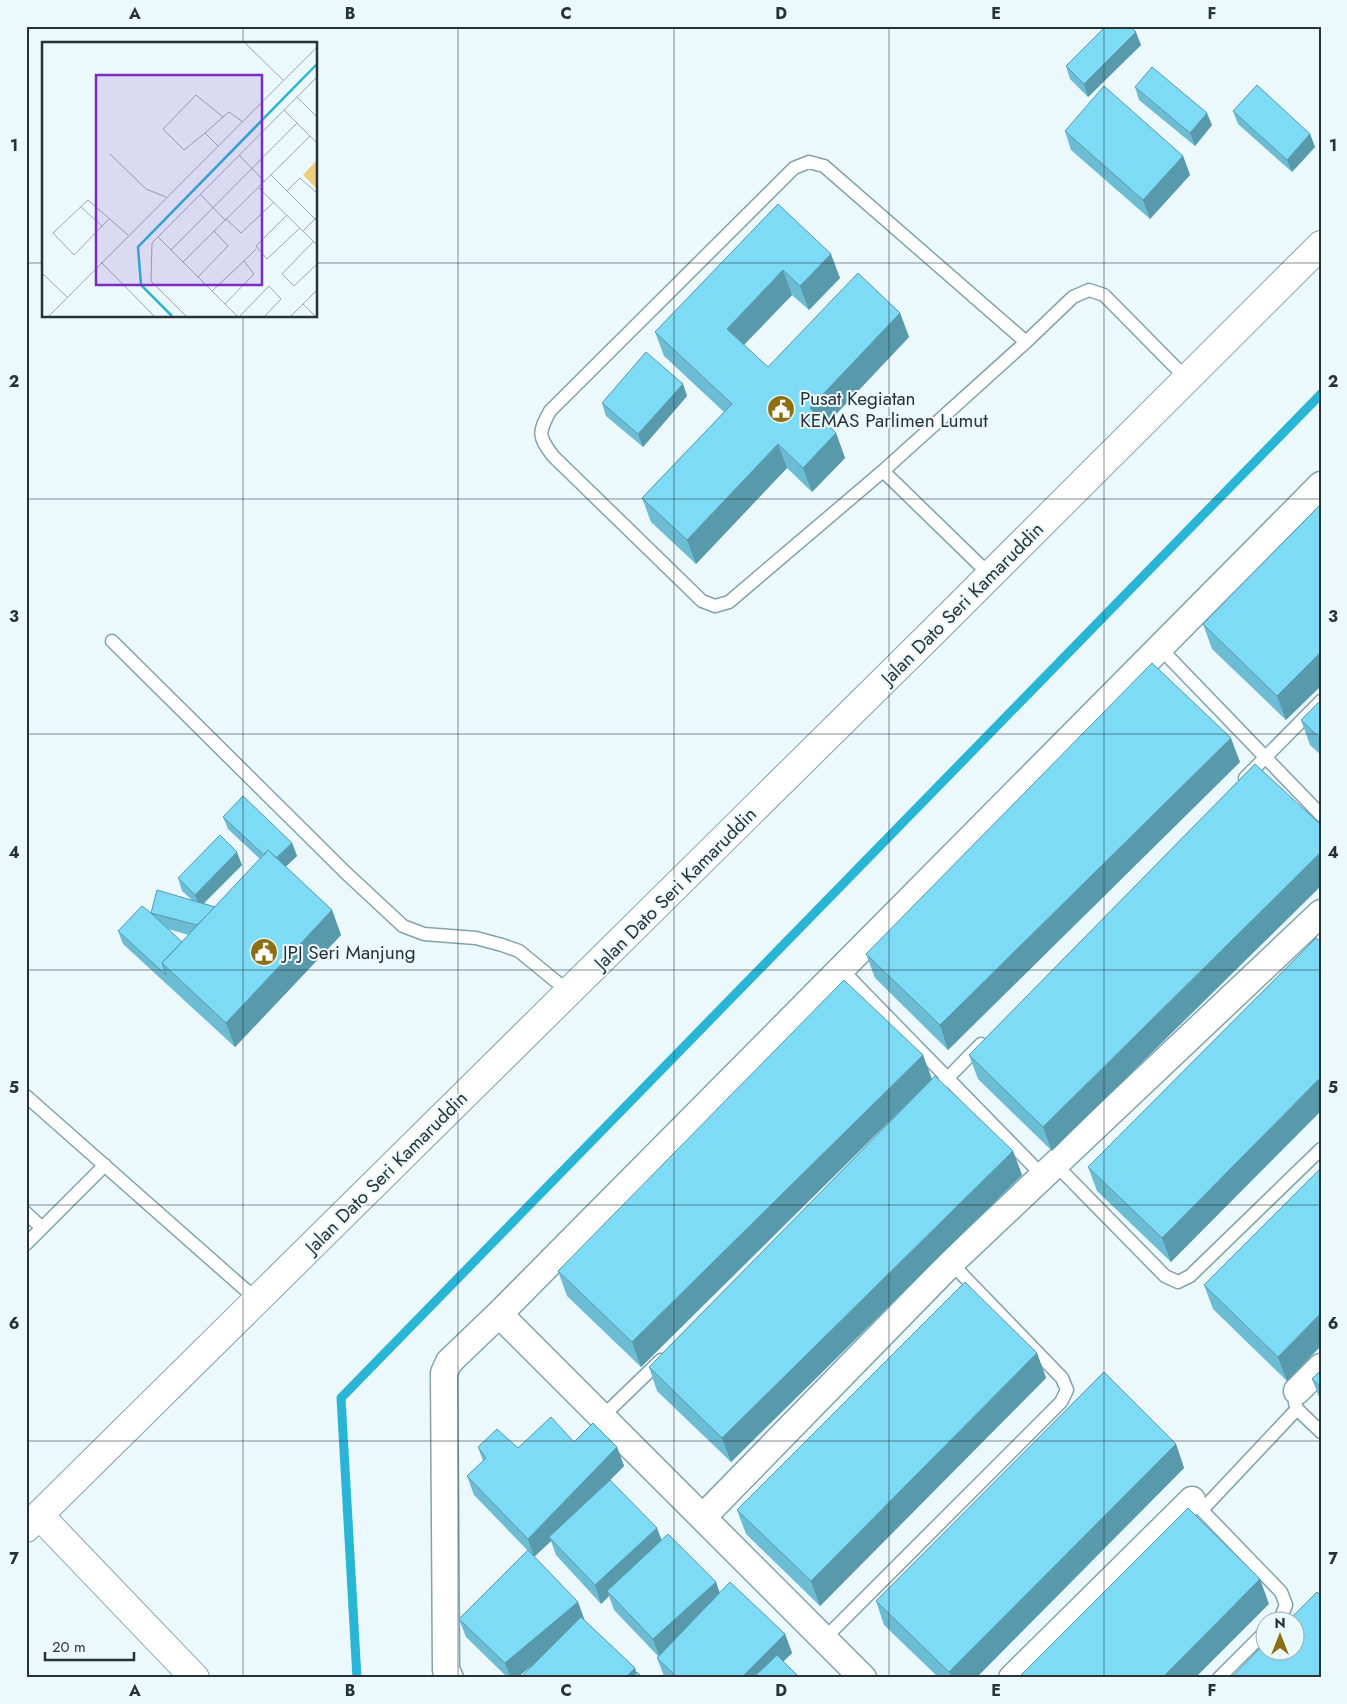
<svg xmlns="http://www.w3.org/2000/svg" width="1347" height="1704" font-family="Jost,sans-serif">
<style>
.lines{fill:none;stroke-linecap:round;stroke-linejoin:round}
.stream{stroke:#29b5d6;stroke-width:9}
.service-casing{stroke:#83a2ac;stroke-width:15}
.minor-casing{stroke:#83a2ac;stroke-width:29}
.tertiary-casing{stroke:#83a2ac;stroke-width:30}
.service{stroke:#fff;stroke-width:12}
.minor{stroke:#fff;stroke-width:26}
.tertiary{stroke:#fff;stroke-width:28}
.wall{fill:#6cbcd4;fill-rule:evenodd}
.shaded-wall{fill:#5899ac}
.building{fill:#7ddbf6;stroke:#5899ac}
.grid{fill:none;stroke:#263236;stroke-width:1;stroke-opacity:0.55}
.labels{text-anchor:middle;stroke-width:4;stroke-linejoin:round;paint-order:stroke}
.poi-label{font-size:19px;fill:#263236;stroke:#ebf8fc;text-anchor:start}
.street-label{font-size:19px;fill:#263236;stroke:#ebf8fc}
.inset-river{fill:none;stroke:#29b5d6;stroke-width:2.5}
.inset-road{fill:none;stroke:#9ca9ad;stroke-width:1}
.view{fill:#7b2cbf;fill-opacity:0.15;stroke:#7b2cbf;stroke-width:2.5}
.inset-edge{fill:none;stroke:#263236;stroke-width:2.5}
.neatline{fill:none;stroke:#263236;stroke-width:2}
.grid-label{font-size:16px;text-anchor:middle;font-weight:bold;fill:#263236}
</style>
<rect width="100%" height="100%" fill="#ebf8fc"/>
<g class="lines">
<!-- stream -->
<path class="stream" d="M357 1678 341 1398 1321 394"/>
<!-- service casing -->
<g class="service-casing">
<path id="service" d="M1026 342 824 166 809 162 794 168 550 411C538 433 538 436 553 456L702 601 715 606 729 602 883 471 1026 342 1073 297 1089 290 1104 295 1186 378
M883 471 990 575
M112 641 346 873 403 926 424 934 476 938 502 945 519 951 569 992
M1160 648 1321 815
M1245 778 1321 701
M841 969 1044 1177
M932 1094 981 1044
M26 1096 257 1300
M1056 1165 1165 1276 1178 1282 1190 1276 1321 1149
M26 1213 42 1228
M26 1244 105 1165
M1295 1403 1297 1409 1321 1432
M602 1417 661 1360
M1192 1500 1281 1592 1286 1605 1281 1617 1276 1622
M1202 1510 1297 1409
M824 1639 1061 1402 1067 1390 1062 1378 951 1263
M1219 1678 1264 1633"/>
</g>
<!-- minor casing -->
<g class="minor-casing">
<path id="minor" d="M499 1314 863 1678
M1297 1391 1321 1367
M703 1517 951 1263 1321 913
M450 1678 446 1670 444 1373 449 1362 499 1314 1321 485
M1012 1678 1192 1500"/>
</g>
<!-- tertiary casing -->
<g class="tertiary-casing">
<path id="tertiary" d="M39 1515 195 1678
M26 1528 932 633 1321 245"/>
</g>
<!-- service -->
<use href="#service" class="service"/>
<!-- minor -->
<use href="#minor" class="minor"/>
<!-- tertiary -->
<use href="#tertiary" class="tertiary"/>
</g>
<!-- wall -->
<path class="wall" d="M1141 45 1088 97 1070 79 1066 66Z
M1135 87 1212 125 1195 146 1139 100Z
M1233 111 1310 134 1315 147 1292 172 1238 124Z
M1065 131 1183 156 1190 175 1150 219 1071 150Z
M778 204 840 278 809 310 792 295 744 345 768 367 900 313 909 337 827 424 836 433 845 458 812 492 787 468 696 564 651 522 642 498 724 412 664 356 655 332Z
M683 384 687 396 643 447 606 416 602 403Z
M1321 504 1286 720 1212 649 1203 624Z
M1321 700V755L1310 745 1301 720Z
M1240 762 948 1050 875 978 866 954Z
M1255 764 1052 1151 978 1079 969 1055Z
M223 817 292 843 297 856 285 867 332 910 341 935 235 1047 123 944 118 931 151 913 192 900 182 891 178 878 242 865 204 903 215 907 260 859 228 829ZM168 929 189 935 182 942Z
M1316 938 1171 1262 1097 1191 1088 1167Z
M932 1079 1013 1151 1022 1175 731 1462 657 1391 649 1367 899 1112 641 1367 567 1296 558 1271Z
M1321 1168 1287 1381 1213 1309 1204 1285Z
M1037 1353 1046 1378 820 1606 746 1534 737 1510Z
M1321 1370V1402L1312 1379Z
M574 1442 617 1447 624 1466 610 1480 661 1540 716 1582 720 1593 785 1634 792 1653 783 1661 800 1678H665L664 1676 657 1658 658 1656 614 1610 609 1596 601 1604 556 1555 551 1541 534 1557 474 1495 467 1476 483 1461 478 1447 518 1448Z
M1176 1444 1184 1468 976 1678H939L884 1625 876 1601Z
M578 1602 584 1620 635 1668 636 1673 536 1662 517 1678H508L466 1637 459 1619Z"/>
<!-- shaded-wall -->
<path class="shaded-wall" d="M1136 32 1141 45 1088 97 1084 84Z
M1207 113 1212 125 1195 146 1190 133Z
M1310 134 1315 147 1292 172 1287 160Z
M1183 156 1190 175 1150 219 1143 200Z
M831 254 840 278 809 310 800 286Z
M783 270 792 295 736 353 727 329Z
M900 313 909 337 819 432 810 408Z
M683 384 687 396 643 447 638 434Z
M836 433 845 458 812 492 803 468Z
M778 444 787 468 696 564 687 540Z
M1321 652V686L1286 720 1277 696Z
M1231 738 1240 762 948 1050 940 1025Z
M292 843 297 856 277 875 272 862Z
M237 852 242 865 200 907 195 895Z
M1321 852V886L1052 1151 1043 1127Z
M332 910 341 935 235 1047 226 1023Z
M923 1055 932 1079 641 1367 632 1342Z
M1321 1077V1111L1171 1262 1162 1238Z
M1013 1151 1022 1175 731 1462 722 1438Z
M1321 1313V1346L1287 1381 1278 1357Z
M1037 1353 1046 1378 820 1606 811 1581Z
M1176 1444 1184 1468 976 1678H952L949 1672Z
M617 1447 624 1466 552 1539 549 1537 551 1541 534 1557 528 1539Z
M657 1528 664 1546 607 1591 609 1596 601 1604 595 1585Z
M1260 1579 1269 1604 1195 1678H1162Z
M716 1582 722 1601 660 1658 653 1639Z
M578 1602 585 1621 517 1678H511L505 1663Z
M785 1634 792 1653 767 1678H741Z
M635 1668 638 1678H625Z"/>
<!-- building -->
<path class="building" d="M1106 26H1130L1136 32 1084 84 1066 66Z
M1152 67 1207 113 1190 133 1135 87Z
M1257 85 1310 134 1287 160 1233 111Z
M1104 86 1183 156 1143 200 1065 131Z
M778 204 831 254 800 286 783 270 727 329 768 367 858 273 900 313 810 408 836 433 803 468 778 444 687 540 642 498 732 404 655 332Z
M646 352 683 384 638 434 602 403Z
M1321 504V652L1277 696 1203 624Z
M1152 663 1231 738 940 1025 866 954Z
M1321 700V739L1301 720Z
M1255 764 1321 825V852L1043 1127 969 1055Z
M243 796 292 843 276 858 268 850 264 855 223 817Z
M220 835 237 852 195 895 178 878Z
M268 850 332 910 226 1023 162 963Z
M157 890 215 907 197 925 151 913 182 942 162 963 166 975 118 931 142 906 151 913Z
M1316 938 1321 942V1077L1162 1238 1088 1167Z
M844 980 923 1055 632 1342 558 1271Z
M935 1076 1013 1151 722 1438 649 1367Z
M1321 1168V1313L1278 1357 1204 1285Z
M965 1282 1037 1353 811 1581 737 1510Z
M1321 1370V1387L1312 1379Z
M1104 1372 1176 1444 949 1672 876 1601Z
M551 1417 574 1442 593 1423 617 1447 528 1539 467 1476 486 1458 478 1447 497 1429 518 1448Z
M610 1480 657 1528 595 1585 549 1537Z
M1188 1508 1260 1579 1162 1678H1018Z
M668 1534 716 1582 653 1639 607 1591Z
M528 1550 578 1602 505 1663 459 1619Z
M730 1582 785 1634 741 1678H678L657 1658Z
M1317 1592 1321 1596V1678H1231L1264 1644V1652H1294V1622H1287Z
M581 1617 635 1668 625 1678H520Z
M777 1655 800 1678H753Z
M637 1672 643 1678H632Z"/>
<!-- grid -->
<path class="grid" d="M243 26V44M458 26V1678M674 26V1678M889 26V1678M1104 26V1678M26 263H44M316 263H1321M243 316V1678M26 499H1321M26 734H1321M26 970H1321M26 1205H1321M26 1441H1321"/>
<!-- icons -->
<defs>
<g id="civic-disc" transform="scale(1.4375)"><circle r="9.5" fill="#8d7013" stroke="#ebf8fc"/><path d="M-.6-6.5H3V-4.5H.6V-3L4-1V1h2V6H-6V1h2V-1L-.6-3ZM-1.2 2.5V6h2.4V2.5Z" fill="#fff"/></g>
</defs>
<g fill-rule="evenodd">
<use href="#civic-disc" x="781" y="409"/>
<use href="#civic-disc" x="264" y="952"/>
</g>
<g class="labels">
<!-- poi labels -->
<g class="poi-label">
<text x="800" y="405">Pusat Kegiatan<tspan x="800" dy="22">KEMAS Parlimen Lumut</tspan></text>
<text x="283" y="959">JPJ Seri Manjung</text>
</g>
<!-- street labels -->
<g class="street-label">
<text transform="translate(962 603) rotate(-45)" y="7">Jalan Dato Seri Kamaruddin</text>
<text transform="translate(675 888) rotate(-45)" y="7">Jalan Dato Seri Kamaruddin</text>
<text transform="translate(386 1172) rotate(-45)" y="7">Jalan Dato Seri Kamaruddin</text>
</g>
</g>
<!-- overview -->
<g transform="translate(42 42)">
<rect width="275" height="275" fill="#ebf8fc"/>
<path d="M275 118V147L261 133Z" fill="#eece7a"/>
<path class="inset-river" d="M130 274 99 243 96 205 275 22"/>
<path class="inset-road" d="M203 1 242 39M255 55 275 75M242 68 275 101M181 75 154 53 121 87 142 108 163 91 181 75 187 70 201 80M163 91 176 104M68 112 104 147 124 155M197 113 223 140M229 133 275 179M217 146 275 203M245 149 258 136 275 151M158 152 183 178M39 165 60 184M245 173 214 204 225 217 258 186M67 177 32 213 11 191 46 158 86 193M184 177 199 191 232 160M261 189 275 175M116 195 195 274M272 199 240 232 252 244 275 222M129 208 255 81M202 219 214 207M59 220 112 274M141 220 268 94M0 231 25 255M156 235 186 204 172 189M170 249 202 219 212 232 183 262M261 262 273 274M7 274 275 5M144 274 109 239 110 201 275 35M198 274 227 244 239 257 223 274M249 274 275 248"/>
<path class="view" d="M54 33H220V243H54Z"/>
<rect width="275" height="275" class="inset-edge"/>
</g>
<!-- border -->
<rect width="1347" height="1704" fill="none" stroke="#ebf8fc" stroke-width="55"/>
<!-- north arrow -->
<g transform="translate(1280 1636)"><circle r="24" fill="#ebf8fc" stroke="#9ca9ad"/>
<path d="M0-4L9 19L0 12L-9 19Z" fill="#8d7013"/>
<text y="-8" font-size="14" font-weight="bold" text-anchor="middle" fill="#263236">N</text>
</g>
<!-- scale -->
<path d="M45 1652v8h89v-8" fill="none" stroke="#263236" stroke-width="2.5"/>
<text x="52" y="1652" font-size="15" fill="#263236" stroke="#ebf8fc" stroke-width="4" paint-order="stroke">20 m</text>
<rect x="28" y="28" width="1292" height="1648" class="neatline"/>
<g class="grid-label">
<text x="135" y="19">A</text>
<text x="350" y="19">B</text>
<text x="566" y="19">C</text>
<text x="781" y="19">D</text>
<text x="996" y="19">E</text>
<text x="1212" y="19">F</text>
<text x="14" y="151">1</text>
<text x="1333" y="151">1</text>
<text x="14" y="387">2</text>
<text x="1333" y="387">2</text>
<text x="14" y="622">3</text>
<text x="1333" y="622">3</text>
<text x="14" y="858">4</text>
<text x="1333" y="858">4</text>
<text x="14" y="1093">5</text>
<text x="1333" y="1093">5</text>
<text x="14" y="1329">6</text>
<text x="1333" y="1329">6</text>
<text x="14" y="1564">7</text>
<text x="1333" y="1564">7</text>
<text x="135" y="1696">A</text>
<text x="350" y="1696">B</text>
<text x="566" y="1696">C</text>
<text x="781" y="1696">D</text>
<text x="996" y="1696">E</text>
<text x="1212" y="1696">F</text>
</g>
</svg>
